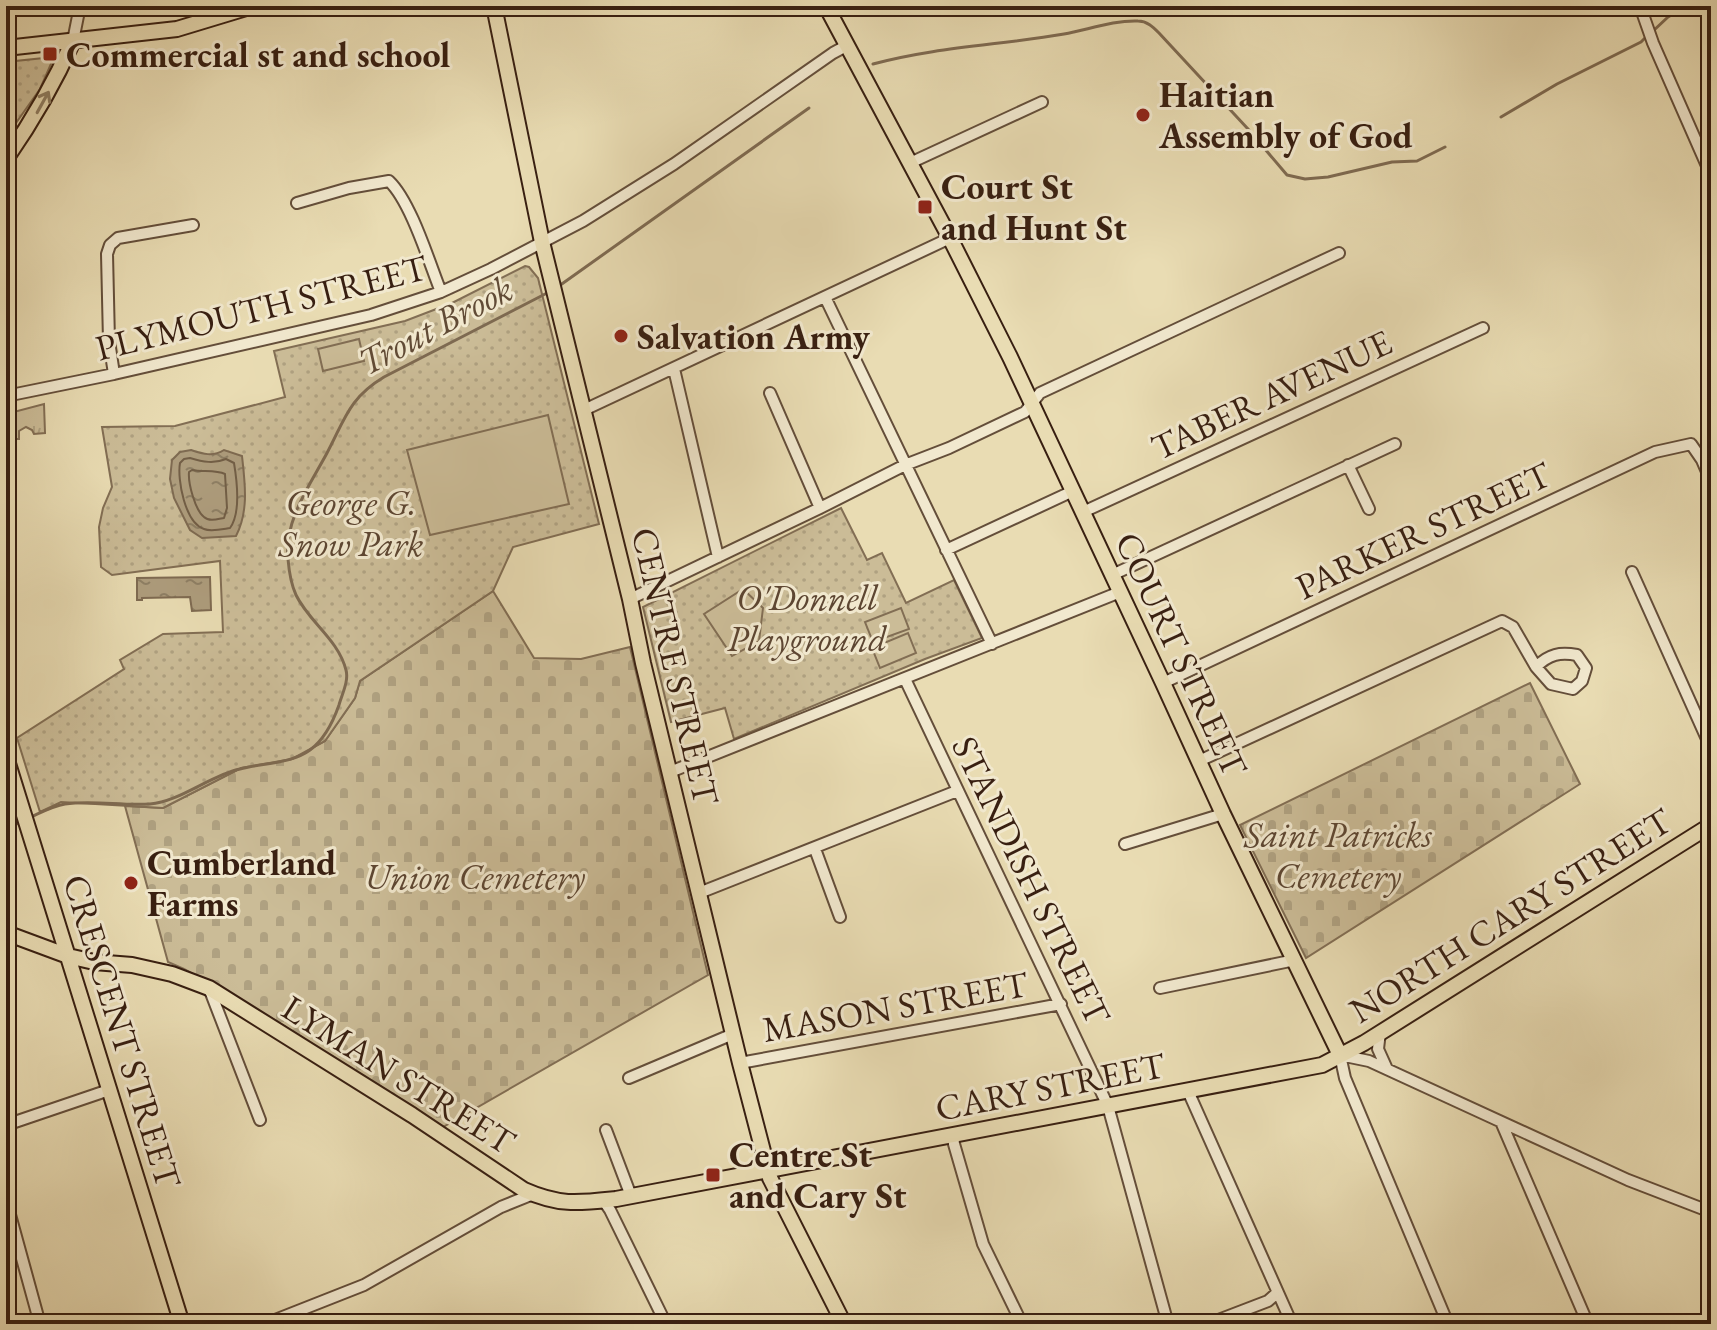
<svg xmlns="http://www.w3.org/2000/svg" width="1717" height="1330" font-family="'EB Garamond',serif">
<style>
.grass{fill:url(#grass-tufts);stroke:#826e54;stroke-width:2}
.cemetery{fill:url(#cemetery-stones);stroke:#826e54;stroke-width:2}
.park{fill:url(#park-dots);stroke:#826e54;stroke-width:2}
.pitch{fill:#cbbc97;stroke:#826e54;stroke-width:2}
.water{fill:url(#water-ripples);stroke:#7e6a51;stroke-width:2}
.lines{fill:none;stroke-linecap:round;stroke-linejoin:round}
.shore{stroke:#725e46;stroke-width:2}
.stream{stroke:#7e6a51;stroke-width:3}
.minor-casing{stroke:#644e3a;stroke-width:14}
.major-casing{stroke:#381f11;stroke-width:18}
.minor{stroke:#f1e8ce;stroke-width:10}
.major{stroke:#e9dcb3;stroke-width:14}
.oneway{stroke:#907e62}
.poi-dot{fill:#8f2418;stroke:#f1e8ce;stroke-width:3}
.labels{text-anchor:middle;stroke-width:6;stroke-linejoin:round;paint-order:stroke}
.poi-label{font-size:36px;font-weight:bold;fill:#381f11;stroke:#f1e8ce;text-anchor:start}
.street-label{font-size:36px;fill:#381f11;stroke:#f1e8ce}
.park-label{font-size:36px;font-style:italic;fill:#5d4632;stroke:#f1e8ce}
.water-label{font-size:38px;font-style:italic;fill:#614b36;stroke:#f1e8ce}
</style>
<defs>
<pattern id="grass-tufts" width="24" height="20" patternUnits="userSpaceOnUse" patternTransform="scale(2)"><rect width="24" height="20" fill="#cbbc97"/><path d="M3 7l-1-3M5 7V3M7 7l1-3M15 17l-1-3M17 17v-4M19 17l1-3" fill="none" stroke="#afa181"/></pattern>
<pattern id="cemetery-stones" width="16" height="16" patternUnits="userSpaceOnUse" patternTransform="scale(2)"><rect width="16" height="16" fill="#cbbc97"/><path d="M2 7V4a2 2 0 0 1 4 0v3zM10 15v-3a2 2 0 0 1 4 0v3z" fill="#afa181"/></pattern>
<pattern id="park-dots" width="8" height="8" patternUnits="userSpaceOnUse" patternTransform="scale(2)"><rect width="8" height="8" fill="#cbbc97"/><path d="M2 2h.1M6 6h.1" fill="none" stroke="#afa181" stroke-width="1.8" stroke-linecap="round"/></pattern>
<pattern id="water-ripples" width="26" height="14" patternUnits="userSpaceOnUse" patternTransform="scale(2)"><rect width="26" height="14" fill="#ad9c7c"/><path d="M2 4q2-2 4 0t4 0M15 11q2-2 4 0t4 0" fill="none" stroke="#8e7f64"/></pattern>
</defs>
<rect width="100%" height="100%" fill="#e9dcb3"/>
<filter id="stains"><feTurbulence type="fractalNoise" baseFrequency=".0025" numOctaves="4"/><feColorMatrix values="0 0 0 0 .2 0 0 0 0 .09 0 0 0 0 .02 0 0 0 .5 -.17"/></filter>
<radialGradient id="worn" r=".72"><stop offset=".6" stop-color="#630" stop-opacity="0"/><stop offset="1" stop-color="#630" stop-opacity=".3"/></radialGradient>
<!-- grass -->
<path class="grass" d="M44 404 45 433 34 434 32 430 26 427 19 431V439H6V414Z"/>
<!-- cemetery -->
<path class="cemetery" d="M493 591 534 658 581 659 630 647 708 975 443 1127 268 1016 184 969 168 962 125 806 163 808 241 768 292 759 325 741 355 698 360 681Z
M1530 683 1580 784 1306 958 1240 825Z"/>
<!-- park -->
<path class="park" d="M54 57 40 89 6 137V62Z
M525 266 529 267 538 278 599 524 513 547 493 591 360 681 355 698 325 741 292 759 241 768 163 808 61 802 40 812 17 738 124 669 120 660 163 634 223 632 220 561 112 575 101 567 99 527 103 508 112 487 102 427 175 426 285 397 274 351 405 321 452 303Z
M841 508 867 560 882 553 906 603 954 580 982 638 925 659 734 739 725 708 671 722 643 607Z"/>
<!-- pitch -->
<path class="pitch" d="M359 339 364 361 323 371 318 349Z
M548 415 569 504 430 535 407 450Z
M743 589 763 608 759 641 732 656 704 614Z
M901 608 909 629 873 642 865 622Z
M908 633 916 653 880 668 872 648Z"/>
<!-- water -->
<path class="water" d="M191 450C203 454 213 457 224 450L242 456C245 483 249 511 236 536L202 538 190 530 174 498 170 479 172 460 180 452Z
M210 577 211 610 192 611 190 597 142 598V600H137V578Z"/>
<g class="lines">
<!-- shore -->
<path class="shore" d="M190 458C203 462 214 464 226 459L234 463C237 481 241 513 230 528 223 529 211 532 204 529 185 523 177 479 180 463L184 459Z
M192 470C202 472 216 470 225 474L227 508 224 518C218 519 209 522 204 517 195 510 188 483 189 472Z"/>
<!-- stream -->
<path class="stream" d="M1652 32 1668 17 1687 6
M873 64C936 47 1000 45 1064 34 1087 30 1114 20 1138 21 1147 21 1153 27 1159 33L1248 129 1287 175 1305 179 1328 177 1392 162 1417 161 1445 147
M1501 117 1557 84 1641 42 1646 37
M559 286 809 108
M31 817C42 812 53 806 65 804 93 800 122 806 150 804 179 802 211 775 240 769 262 763 291 764 310 750 325 739 333 722 339 705 342 694 349 681 346 670 338 639 309 622 296 595 291 584 289 571 288 559 284 520 310 485 327 453 345 419 349 398 384 377L549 292
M6 828 21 822"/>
<!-- minor casing -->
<g class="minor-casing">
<path id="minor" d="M1640 6 1653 43 1711 175
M73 41 80 6
M910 163 1042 102
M297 203 349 188 389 181C411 202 429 262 441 292
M825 297 992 644
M674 369 718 557
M114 374 109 341 107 254 110 245 118 238 193 225
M770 393 820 508
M6 396 114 374 371 315 441 292 491 269 583 221 674 164 833 53 846 46
M584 410 950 238
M1348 465 1369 509
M1083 512 1483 328
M946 550 1073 491
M1632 572 1711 748
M1112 575 1395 444
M630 599 820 508 905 465 949 448 1025 412 1040 393 1339 253
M905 679 1108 1106 1168 1324
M1163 683 1655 452 1691 444 1702 460 1711 481
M1199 761 1502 621 1513 627 1536 667 1551 684 1573 689 1582 681 1586 668 1577 655C1560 652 1549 654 1536 667
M670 772 1120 592
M1125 844 1223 814
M815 849 840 917
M699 893 957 791
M209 988 260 1120
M1160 988 1295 960
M1380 1032 1378 1049 1387 1069
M740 1063 1061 1004
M629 1078 733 1034
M1188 1091 1292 1324
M1502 1124 1588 1324
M6 1125 109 1090
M606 1130 631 1196
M953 1135 954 1144 983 1244 1022 1324
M6 1200 40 1324
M603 1200 610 1210 666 1324
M265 1324 364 1285 501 1207 533 1194
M1208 1324 1268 1301 1277 1293
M1448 1324 1345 1078 1340 1055 1369 1061 1628 1180 1711 1212"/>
</g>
<!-- major casing -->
<g class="major-casing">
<path id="major" d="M494 6 542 242 630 599 643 663 740 1063 770 1178 844 1324
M826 6 950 238 1010 357 1163 683 1223 814 1340 1055
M6 48 177 29 253 6
M6 159C33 120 54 84 73 41
M6 757 182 1324
M6 933 68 956 94 962 132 965 172 974 209 988 412 1115 524 1190C560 1206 579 1203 616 1199L1322 1065 1364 1043 1711 825"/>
</g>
<!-- minor -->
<use href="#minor" class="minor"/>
<!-- major -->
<use href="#major" class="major"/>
</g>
<!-- one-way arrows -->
<defs><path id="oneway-shaft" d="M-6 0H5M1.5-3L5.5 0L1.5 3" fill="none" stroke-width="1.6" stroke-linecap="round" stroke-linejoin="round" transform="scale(2)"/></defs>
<use class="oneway" href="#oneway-shaft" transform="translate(43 102) rotate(-61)"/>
<!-- markers -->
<g class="poi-dot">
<rect x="42" y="46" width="16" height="16" rx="4"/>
<circle cx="1143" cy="115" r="8"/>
<rect x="917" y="199" width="16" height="16" rx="4"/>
<circle cx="621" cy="336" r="8"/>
<circle cx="131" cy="883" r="8"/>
<rect x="705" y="1167" width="16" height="16" rx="4"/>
</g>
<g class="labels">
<!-- poi labels -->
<g class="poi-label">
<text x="66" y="67">Commercial st and school</text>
<text x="1159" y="107">Haitian<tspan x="1159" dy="41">Assembly of God</tspan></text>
<text x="941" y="199">Court St<tspan x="941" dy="41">and Hunt St</tspan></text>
<text x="637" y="349">Salvation Army</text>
<text x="147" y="875">Cumberland<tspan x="147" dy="41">Farms</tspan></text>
<text x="729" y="1167">Centre St<tspan x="729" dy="41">and Cary St</tspan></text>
</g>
<!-- street labels -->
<g class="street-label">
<text transform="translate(261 307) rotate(-14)" y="13">PLYMOUTH STREET</text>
<text transform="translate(1271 394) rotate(-25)" y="13">TABER AVENUE</text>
<text transform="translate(1423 530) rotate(-25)" y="13">PARKER STREET</text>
<text transform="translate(1182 654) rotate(65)" y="13">COURT STREET</text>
<text transform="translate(676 666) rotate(77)" y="13">CENTRE STREET</text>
<text transform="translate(1032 880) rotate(64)" y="13">STANDISH STREET</text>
<text transform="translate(1510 915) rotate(-32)" y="13">NORTH CARY STREET</text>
<text transform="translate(895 1006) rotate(-10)" y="13">MASON STREET</text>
<text transform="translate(123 1031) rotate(73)" y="13">CRESCENT STREET</text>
<text transform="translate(399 1074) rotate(32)" y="13">LYMAN STREET</text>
<text transform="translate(1050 1086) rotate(-11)" y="13">CARY STREET</text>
</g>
<!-- park labels -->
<g class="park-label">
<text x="351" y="515">George G.<tspan x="351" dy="41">Snow Park</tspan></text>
<text x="807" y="610">O'Donnell<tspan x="807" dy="41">Playground</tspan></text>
<text x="1338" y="847">Saint Patricks<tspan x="1338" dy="41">Cemetery</tspan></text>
<text x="475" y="889">Union Cemetery</text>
</g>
<!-- water labels -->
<g class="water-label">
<text transform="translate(435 325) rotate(-28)" y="13">Trout Brook</text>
</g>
</g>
<!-- margin -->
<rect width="1717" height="1330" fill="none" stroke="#e9dcb3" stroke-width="32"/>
<rect x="8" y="8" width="1701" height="1314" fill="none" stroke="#381f11" stroke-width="4"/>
<rect x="16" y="16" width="1685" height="1298" fill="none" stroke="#381f11" stroke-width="2"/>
<rect width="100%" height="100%" filter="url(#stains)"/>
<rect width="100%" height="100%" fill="url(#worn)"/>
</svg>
